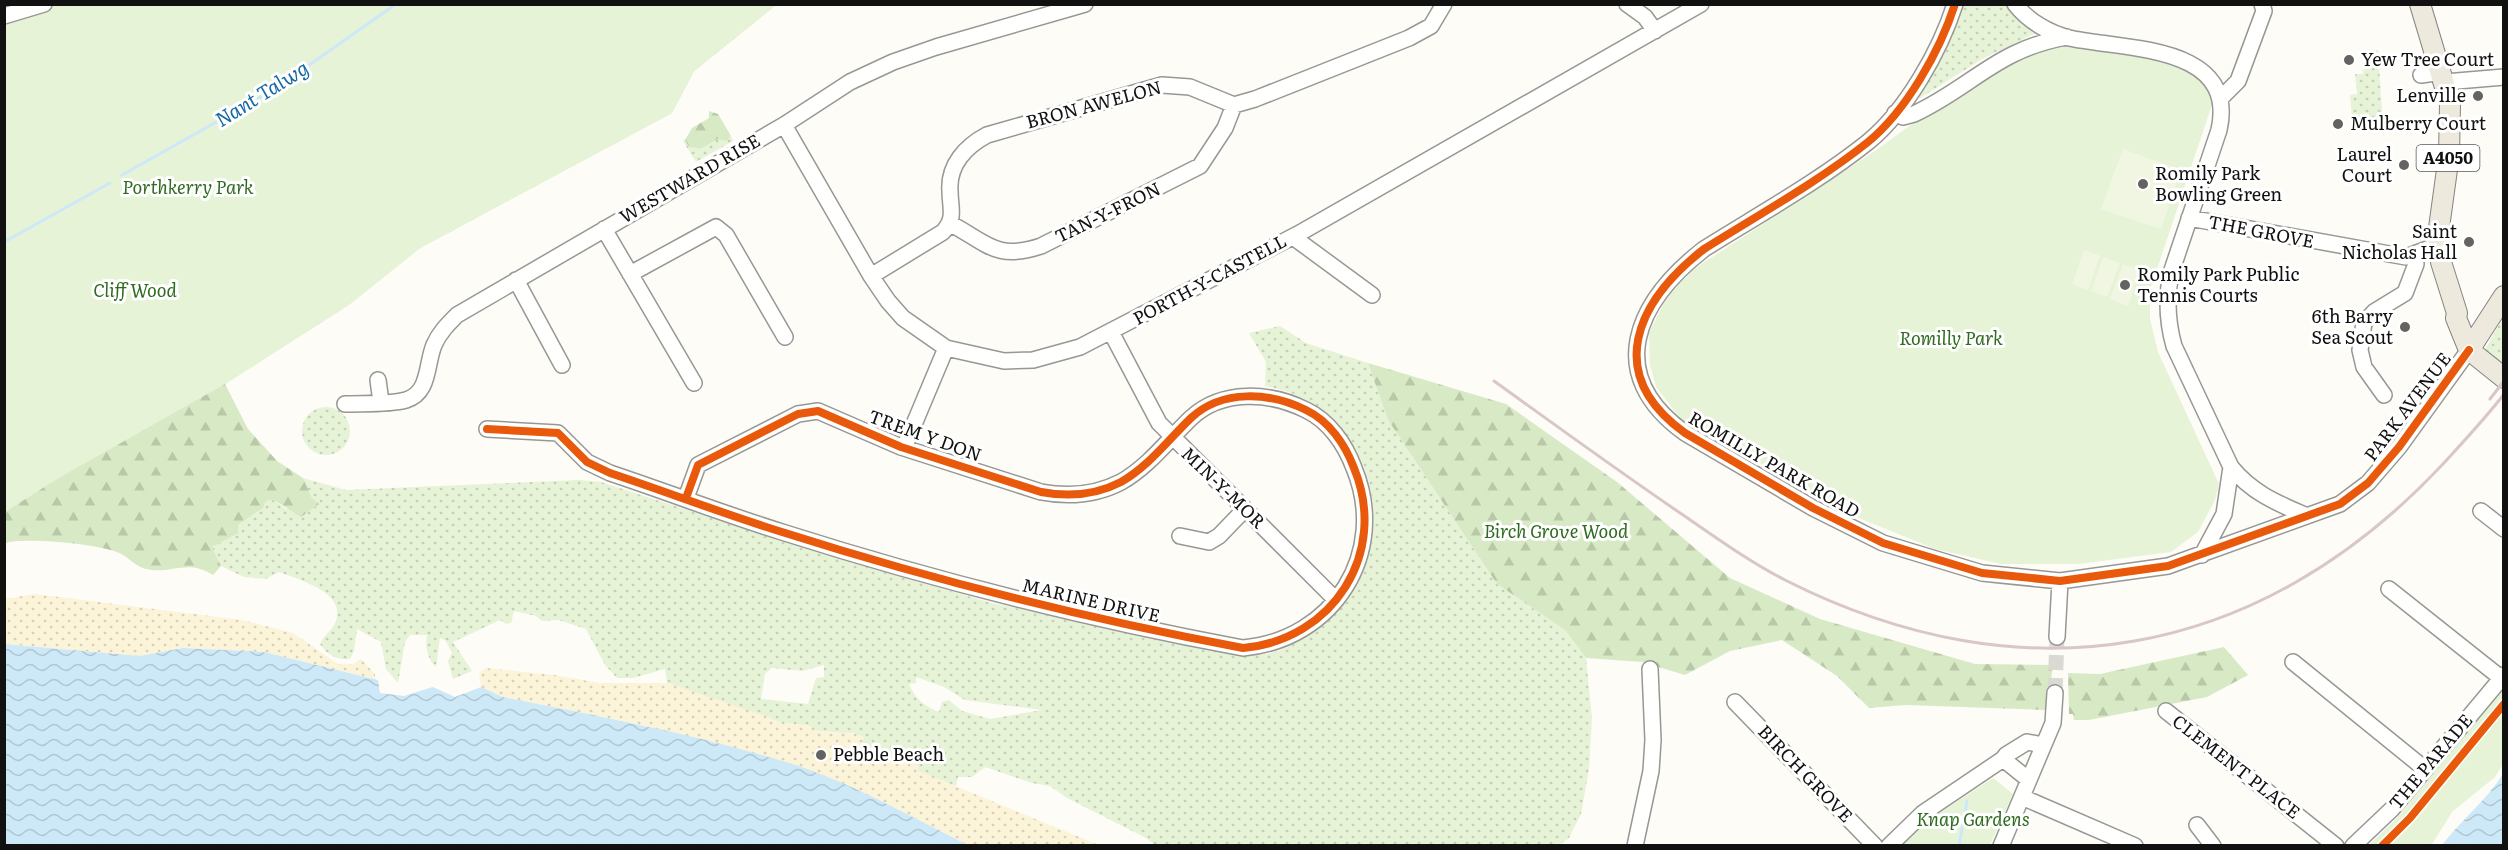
<svg xmlns="http://www.w3.org/2000/svg" width="2508" height="850" font-family="Literata,serif">
<style>
.grass{fill:url(#grass-dots);fill-rule:evenodd}
.forest{fill:url(#forest-firs)}
.sand{fill:url(#sand-dots)}
.park{fill:#e7f3d7}
.pitch{fill:#f0f6e1}
.water{fill:url(#water-waves)}
.lines{fill:none;stroke-linecap:round;stroke-linejoin:round}
.stream{stroke:#cde8f7;stroke-width:3}
.minor-tunnel{stroke:#dad9d4;stroke-width:15;stroke-dasharray:15 8;stroke-linecap:butt}
.minor-casing{stroke:#979795;stroke-width:18}
.major-casing{stroke:#858482;stroke-width:22}
.minor{stroke:#fffffe;stroke-width:15}
.major{stroke:#ede9dc;stroke-width:20}
.rail{stroke:#d9c6c7;stroke-width:3}
.cycleway-casing{stroke:#fff;stroke-width:11}
.cycleway{stroke:#e8590c;stroke-width:8}
.poi-dot{fill:#646362;stroke:#fff;stroke-width:2}
.labels{text-anchor:middle;stroke-width:6;stroke-linejoin:round;paint-order:stroke}
.shield{fill:#fff;stroke:#585858;stroke-width:1.5}
.shield-label{font-size:16px;font-weight:bold;fill:#111}
.poi-label{font-size:18px;fill:#111;stroke:#fff;text-anchor:start}
.street-label{font-size:18px;fill:#111;stroke:#fff}
.park-label{font-size:18px;font-style:italic;fill:#2f6b1f;stroke:#fff}
.water-label{font-size:20px;font-style:italic;fill:#1768a6;stroke:#fff}
</style>
<defs>
<pattern id="grass-dots" width="8" height="8" patternUnits="userSpaceOnUse" patternTransform="scale(1.5)"><rect width="8" height="8" fill="#e7f3d7"/><path d="M2 2h.1M6 6h.1" fill="none" stroke="#c5cfb8" stroke-width="1.8" stroke-linecap="round"/></pattern>
<pattern id="forest-firs" width="22" height="20" patternUnits="userSpaceOnUse" patternTransform="scale(1.5)"><rect width="22" height="20" fill="#d8eac5"/><path d="M5 1l3.5 6h-7zM16 11l3.5 6h-7z" fill="#b8c8a8"/></pattern>
<pattern id="sand-dots" width="8" height="8" patternUnits="userSpaceOnUse" patternTransform="scale(1.5)"><rect width="8" height="8" fill="#fcf4d9"/><path d="M2 2h.1M6 6h.1" fill="none" stroke="#d7d0b9" stroke-width="1.8" stroke-linecap="round"/></pattern>
<pattern id="water-waves" width="16" height="10" patternUnits="userSpaceOnUse" patternTransform="scale(1.5)"><rect width="16" height="10" fill="#cde8f7"/><path d="M0 5q4-4 8 0t8 0" fill="none" stroke="#afc6d3"/></pattern>
</defs>
<rect width="100%" height="100%" fill="#fdfcf7"/>
<!-- grass -->
<path class="grass" d="M1963 5H2005L2020 22 2036 33 1984 58 1920 98 1917 96 1946 49Z
M2373 50H2378L2383 127 2353 129 2350 95 2357 94 2355 74H2363V70L2375 66Z
M731 136 733 141 696 162 683 141 685 140 689 147 717 138 727 141Z
M2503 317V367L2486 354 2485 350Z
M1280 326 1306 343 1368 363 1388 420 1497 584 1565 630 1586 658 1592 718 1589 769 1581 814 1569 838 1559 845H1155L1146 838 1067 798 1050 786 1032 783 985 767 972 777H958L956 786 918 771 917 765 861 747 854 733C788 734 728 703 667 683L665 669 633 678H617L605 665 586 629 559 620 542 621 536 616 514 611 511 623 506 624 500 620 453 642 472 671 453 679 448 661 452 653 446 641 440 638 436 667C427 659 425 646 427 635H410L405 642 398 683 386 669 381 642 357 629 354 651 350 659C337 660 327 655 320 644 323 636 330 632 334 625 351 593 299 580 279 572L266 579 244 577 221 566 212 547 239 533 238 525 263 508 266 501 274 500 286 509 312 498 303 478 346 490 579 480 601 482 836 558 992 603 1239 656C1248 655 1258 655 1266 654 1283 651 1298 642 1312 633 1412 568 1386 407 1265 386L1266 362 1249 333ZM824 665V677L816 678 808 704 761 699 765 674 772 668 803 671ZM916 677 944 687 965 700 1042 710 990 719 962 711 949 700 942 702 939 712C926 707 914 698 909 684L916 683Z
M302 431a24 24 0 1 1 48 0a24 24 0 1 1-48 0Z"/>
<!-- forest -->
<path class="forest" d="M776 5 694 71 672 113 420 248 350 304 225 384 248 429 277 461 303 478 312 498 319 504 301 517 274 500 266 501 263 508 238 525 239 533 212 547 221 566 213 575C187 558 171 575 146 569 134 566 129 557 119 553 101 544 24 537 5 543L4 212Z
M709 111 718 114 731 136 727 141 717 139 702 148 689 147 685 140 692 128 709 118Z
M1368 363 1506 404 1617 482 1730 578 1820 619 1975 664 2053 665 2047 710 1906 705 1869 708 1837 676 1782 640 1730 651 1685 675 1642 662 1586 658 1565 630 1497 584 1388 420Z
M2224 647 2248 675 2207 697 2089 720H2074L2073 714H2069L2068 673 2100 674Z"/>
<!-- sand -->
<path class="sand" d="M35 594 242 620 293 633 338 664H353L361 659 375 674V679L264 652 183 648 140 656 5 644 4 599Z
M486 668 555 675 599 683H667L771 718 775 722 808 725C823 738 847 729 864 737L861 747 917 765 919 771 1099 845H968L881 801 647 726 503 697 481 687 479 673Z"/>
<!-- park -->
<path class="park" d="M30 4 776 5 694 71 672 113 420 248 350 304 225 384 57 479 5 512 4 13Z
M2059 44 2157 60 2190 69 2216 93 2150 290V319L2158 352 2219 484 2215 500 2198 532 2171 552 2079 564H2001L1935 549 1849 514 1680 418 1656 387 1650 365 1649 333 1668 294 1697 267 1875 151 1934 108 2020 54Z
M2503 689V764L2495 777 2452 812 2433 843 2427 846 2369 845 2398 817Z
M1993 778 2013 794 1990 845 1900 846 1924 823Z"/>
<!-- pitch -->
<path class="pitch" d="M2123 149 2181 170 2161 229 2101 209Z
M2084 250 2100 256 2088 290 2072 284Z
M2103 257 2120 263 2107 297 2091 291Z
M2123 264 2140 270 2128 306 2110 299Z"/>
<!-- water -->
<path class="water" d="M4 644 140 656 183 648 264 652 378 680 380 693 404 696 433 687 455 697 481 687 503 697C598 716 694 734 786 762 846 780 912 817 968 845H5Z
M2503 774V845H2442C2461 820 2486 801 2503 774Z"/>
<g class="lines">
<!-- stream -->
<path class="stream" d="M122 175 275 89 396 4
M4 242 110 183
M1959 846 1967 801"/>
<!-- minor-tunnel -->
<path class="minor-tunnel" d="M2055 693 2057 637"/>
<!-- minor casing -->
<g class="minor-casing">
<path id="minor" d="M1627 4 1645 17 1655 31
M1955 4C1940 51 1906 111 1868 142 1818 182 1758 215 1704 249 1636 302 1603 374 1685 433L1813 508 1883 543 1982 573 2060 581 2168 566 2340 504 2368 483 2399 447 2469 350
M2015 4C2028 21 2049 33 2069 38 2125 50 2238 44 2219 130L2171 273C2166 298 2167 321 2174 346L2231 467 2224 514 2202 555
M4 16 44 4
M2421 75 2442 72
M2445 82 2504 77
M2221 98 2238 81 2264 11 2262 4
M1895 113 1903 117 1914 114C1972 87 1997 49 2067 37
M784 125 871 276 888 301 903 318 946 348 1004 361 1033 360 1080 347 1298 234 1701 4
M2189 218 2406 257 2438 245
M951 224C987 243 996 261 1041 246L1200 166 1225 128 1234 105
M604 229 694 383
M1293 237 1372 295
M630 274 716 227 726 235 785 337
M871 276 943 232C956 218 950 208 950 191 948 165 966 146 987 135L1162 85 1190 87 1234 105 1255 99 1409 38 1431 26 1444 4
M516 280 562 365
M1111 332 1159 423 1336 600
M378 380 381 402
M2384 395 2364 367 2360 350 2364 323 2374 312 2405 293 2416 264 2415 256
M345 404C364 403 387 405 406 400 430 393 426 364 434 345 439 333 448 324 457 315L784 125 850 82 893 62 936 47 1085 4
M487 429 558 433 587 462 610 473C667 492 724 514 782 532 933 580 1087 619 1243 648 1333 640 1389 553 1354 468 1345 444 1329 421 1306 410 1270 392 1222 389 1191 418 1168 440 1149 466 1121 482 1096 495 1068 497 1041 492L901 447 818 411 798 414 698 465 686 498
M904 448 946 348
M2231 467C2252 493 2277 503 2307 516
M2481 511 2504 529
M1180 536 1209 542 1219 536 1245 509
M2389 589 2501 678
M2057 637 2060 581
M2293 662 2425 769
M1735 702 1875 846
M2166 711 2336 846
M2003 759 2029 780
M2022 797 2135 846
M2197 825 2213 846
M1635 846 1651 771 1653 740 1650 669
M1889 846 1923 813 2003 759 2006 755 2027 742 2043 745
M2001 846 2053 723 2055 693
M2353 846 2392 809 2504 675"/>
</g>
<!-- major casing -->
<g class="major-casing">
<path id="major" d="M2420 4 2450 104 2449 155 2438 235 2441 262 2457 313 2456 318 2469 350 2504 378
M2469 350 2504 296"/>
</g>
<!-- minor -->
<use href="#minor" class="minor"/>
<!-- major -->
<use href="#major" class="major"/>
<!-- rail -->
<path class="rail" d="M1494 381C1558 427 1621 473 1686 517 1718 539 1750 562 1785 580 2024 701 2259 660 2442 465 2463 442 2485 419 2504 394
M2490 399 2504 381"/>
<!-- cycleway casing -->
<g class="cycleway-casing">
<path id="cycleway" d="M1955 4C1940 51 1906 111 1868 142 1818 182 1758 215 1704 249 1636 302 1603 374 1685 433L1813 508 1883 543 1982 573 2060 581 2168 566 2340 504 2368 483 2399 447 2469 350
M487 429 558 433 587 462 610 473C667 492 724 514 782 532 933 580 1087 619 1243 648 1333 640 1389 553 1354 468 1345 444 1329 421 1306 410 1270 392 1222 389 1191 418 1168 440 1149 466 1121 482 1096 495 1068 497 1041 492L901 447 818 411 798 414 698 465 686 498
M2382 846 2410 818 2504 704"/>
</g>
<!-- cycleway -->
<use href="#cycleway" class="cycleway"/>
</g>
<!-- markers -->
<g class="poi-dot">
<circle cx="2349" cy="60" r="6"/>
<circle cx="2478" cy="96" r="6"/>
<circle cx="2338" cy="124" r="6"/>
<circle cx="2404" cy="165" r="6"/>
<circle cx="2143" cy="184" r="6"/>
<circle cx="2469" cy="242" r="6"/>
<circle cx="2125" cy="285" r="6"/>
<circle cx="2405" cy="327" r="6"/>
<circle cx="821" cy="755" r="6"/>
</g>
<g class="labels">
<!-- shield labels -->
<rect class="shield" x="2416.5" y="145" width="63" height="26" rx="4.5"/>
<g class="shield-label">
<text x="2448" y="164">A4050</text>
</g>
<!-- poi labels -->
<g class="poi-label">
<text x="2361" y="66">Yew Tree Court</text>
<text x="2466" y="102" text-anchor="end">Lenville</text>
<text x="2350" y="130">Mulberry Court</text>
<text x="2392" y="161" text-anchor="end">Laurel<tspan x="2392" dy="21">Court</tspan></text>
<text x="2155" y="180">Romily Park<tspan x="2155" dy="21">Bowling Green</tspan></text>
<text x="2457" y="238" text-anchor="end">Saint<tspan x="2457" dy="21">Nicholas Hall</tspan></text>
<text x="2137" y="281">Romily Park Public<tspan x="2137" dy="21">Tennis Courts</tspan></text>
<text x="2393" y="323" text-anchor="end">6th Barry<tspan x="2393" dy="21">Sea Scout</tspan></text>
<text x="833" y="761">Pebble Beach</text>
</g>
<!-- street labels -->
<g class="street-label">
<text transform="translate(1094 105) rotate(-15)" y="6">BRON AWELON</text>
<text transform="translate(690 179) rotate(-30)" y="6">WESTWARD RISE</text>
<text transform="translate(1108 213) rotate(-26)" y="6">TAN-Y-FRON</text>
<text transform="translate(2261 232) rotate(11)" y="6">THE GROVE</text>
<text transform="translate(1210 280) rotate(-28)" y="6">PORTH-Y-CASTELL</text>
<text transform="translate(2408 407) rotate(-53)" y="6">PARK AVENUE</text>
<text transform="translate(925 436) rotate(20)" y="6">TREM Y DON</text>
<text transform="translate(1774 465) rotate(30)" y="6">ROMILLY PARK ROAD</text>
<text transform="translate(1223 488) rotate(44)" y="6">MIN-Y-MOR</text>
<text transform="translate(1091 601) rotate(13)" y="6">MARINE DRIVE</text>
<text transform="translate(2431 762) rotate(-50)" y="6">THE PARADE</text>
<text transform="translate(2236 767) rotate(38)" y="6">CLEMENT PLACE</text>
<text transform="translate(1805 774) rotate(46)" y="6">BIRCH GROVE</text>
</g>
<!-- park labels -->
<g class="park-label">
<text x="188" y="194">Porthkerry Park</text>
<text x="135" y="297">Cliff Wood</text>
<text x="1951" y="345">Romilly Park</text>
<text x="1556" y="538">Birch Grove Wood</text>
<text x="1973" y="826">Knap Gardens</text>
</g>
<!-- water labels -->
<g class="water-label">
<text transform="translate(262 94) rotate(-32)" y="7">Nant Talwg</text>
</g>
</g>
<!-- border -->
<rect width="2508" height="850" fill="none" stroke="#111111" stroke-width="12"/>
</svg>
